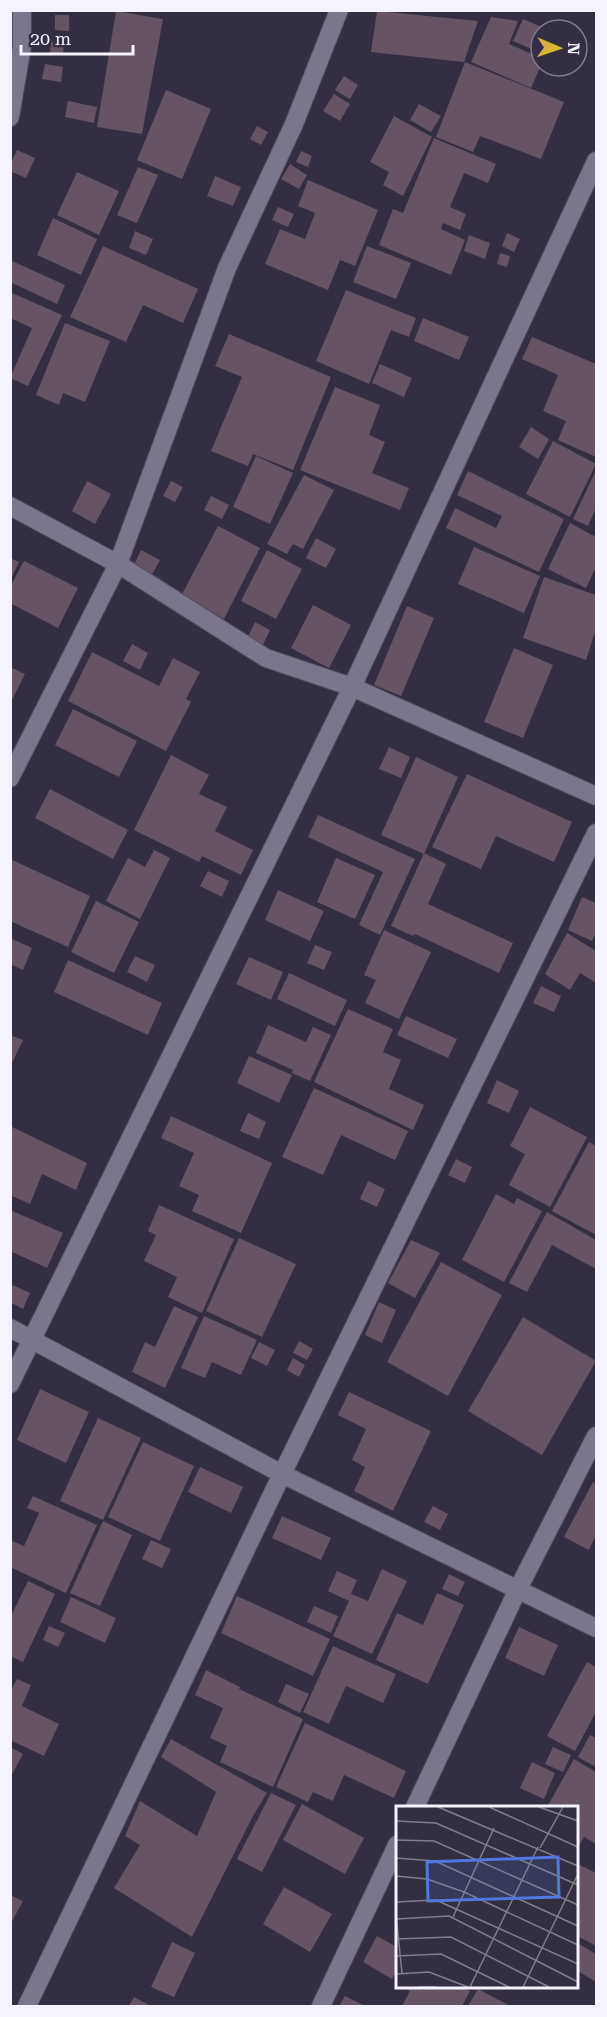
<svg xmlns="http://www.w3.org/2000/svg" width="607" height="2017" font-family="'Roboto Serif',serif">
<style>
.building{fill:#665465}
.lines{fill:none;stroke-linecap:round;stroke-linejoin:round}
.minor-casing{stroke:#4f4b5b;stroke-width:20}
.minor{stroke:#7b768c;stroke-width:18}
.inset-road{fill:none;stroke:#817d8c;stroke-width:1.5}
.view{fill:#5377e1;fill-opacity:0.15;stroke:#5377e1;stroke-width:3}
.inset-edge{fill:none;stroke:#f5f3fd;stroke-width:3}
</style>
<rect width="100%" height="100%" fill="#332e41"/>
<!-- building -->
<path class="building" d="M116 11 163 19 142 134 97 127Z
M377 11 478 21 464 62 371 52Z
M55 15H69V31L55 30Z
M491 17 518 21 509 44 541 58V65L531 88 471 62Z
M523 19 549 30H541V53L513 41Z
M51 42 64 44 63 55 50 54Z
M465 62 564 102 541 159 480 136 473 152 436 137Z
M45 64 63 67 61 82 42 79Z
M344 76 358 85 350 99 335 90Z
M166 90 211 109 182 179 137 160Z
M334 94 350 104 340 121 323 111Z
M68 101 97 107 94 123 65 117Z
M419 104 441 116 431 132 410 120Z
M394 116 432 137 403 196 383 185 389 172 370 162Z
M257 126 268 132 261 145 250 139Z
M434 138 496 164 488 183 464 173 450 207 466 214 460 230 443 223 441 229 465 240 451 275 379 245 393 209 403 213Z
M17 150 35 158 26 178 10 171V165Z
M301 151 312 156 308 167 296 162Z
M290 164 307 175 299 189 281 179Z
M138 167 158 175 137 223 117 215Z
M77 172 119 191 99 235 57 215Z
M215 176 241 187 233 206 207 196Z
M308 180 378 210 355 266 340 260 328 290 265 264 280 229 305 239 315 213 298 206Z
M278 207 294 214 288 227 272 220Z
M53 218 97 239 81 275 37 255Z
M135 231 153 239 146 255 129 248Z
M507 233 520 239 514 252 502 246Z
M469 235 490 243 485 259 464 251Z
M103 246 198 289 183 323 143 305 126 342 70 317Z
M367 246 411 263 396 299 353 282Z
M500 253 510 256 507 267 497 264Z
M10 260 65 285 57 304 10 282Z
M346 290 416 318 409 337 391 330 369 384 316 361Z
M12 293 62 315 28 386 10 378 32 328 10 318V297Z
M423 318 469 337 459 360 414 341Z
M65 323 110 341 85 402 63 393 59 405 36 395Z
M229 334 331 377 293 470 253 454 248 466 211 451 242 377 215 366Z
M532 337 596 364V457L558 440 566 421 543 411 558 375 522 359Z
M380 364 412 378 404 397 372 383Z
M335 387 380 405 369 435 385 442 372 473 409 488 400 510 300 470Z
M531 427 549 439 538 459 519 447Z
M553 441 596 464 570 517 526 494Z
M256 456 293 473 270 524 233 507Z
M596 470V508L588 526 573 519Z
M468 471 564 519 539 572 446 528 455 508 496 528 502 516 457 495Z
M304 475 334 490 303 549 293 544 287 554 267 544Z
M87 481 111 494 95 524 72 511Z
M171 481 183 487 175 502 163 496Z
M211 496 229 505 222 519 204 510Z
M570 523 596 537V567L586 588 548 569Z
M218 526 260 548 224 619 181 596Z
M316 538 336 549 326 568 306 558Z
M474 547 540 576 524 613 458 584Z
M141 550 160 560 150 578 132 569Z
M267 550 302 569 276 619 241 601Z
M10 558 19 562 10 581Z
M24 561 78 588 58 628 10 603V587Z
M544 577 596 595V629L586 660 523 638Z
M313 605 351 625 329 668 291 648Z
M407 606 434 618 401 696 374 685Z
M255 622 270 630 263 645 248 637Z
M132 644 148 653 140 670 123 661Z
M514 648 553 665 523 738 484 722Z
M92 652 159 686 173 658 200 672 186 699 191 702 166 751 68 701Z
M10 667 25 674 10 704Z
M73 709 137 741 119 777 55 745Z
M389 747 410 757 401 778 379 769Z
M171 755 209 775 199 794 227 807 215 831 253 850 241 875 202 856 199 862 134 830Z
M416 757 458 777 424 854 381 835Z
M467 774 572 822 554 862 496 836 481 869 432 847Z
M50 789 128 830 113 859 35 818Z
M318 815 415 859 380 935 359 925 383 872 308 837Z
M154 850 170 858 140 919 106 901 128 858 145 867Z
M424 853 446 864 428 904 513 943 499 973 415 934 413 936 391 926Z
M336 858 375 875 355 919 317 902Z
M10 859 90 896 68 947 10 921Z
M208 871 229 881 222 897 200 886Z
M278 890 324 911 310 941 265 920Z
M582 897 596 903V937L594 936 592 941 568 930Z
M96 901 139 922 114 973 71 952Z
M384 930 431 952 399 1019 365 1003 376 980 364 975Z
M567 933 596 951V983L580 973 570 990 545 974Z
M10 938 32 948 23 970 10 964Z
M315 945 332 952 324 970 307 963Z
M135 956 155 965 147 982 127 972Z
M249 957 283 972 271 1000 236 984Z
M68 960 162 1003 148 1035 54 992Z
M289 973 347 1000 335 1026 277 999Z
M541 986 561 996 554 1012 533 1003Z
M348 1009 393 1029 383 1052 401 1060 389 1089 424 1105 413 1130 314 1082Z
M406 1016 457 1039 448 1058 397 1035Z
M268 1025 306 1042 313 1027 331 1035 310 1081 292 1073 293 1070 256 1053Z
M10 1035 23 1040 10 1067Z
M249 1056 292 1075 279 1103 237 1083Z
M497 1080 519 1091 509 1113 487 1103Z
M314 1088 408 1131 395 1160 341 1135 323 1175 282 1157Z
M530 1107 587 1137 550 1207 509 1185 525 1154 510 1146Z
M248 1113 266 1122 259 1139 240 1131Z
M171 1116 272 1163 241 1233 192 1211 199 1195 179 1186 194 1153 161 1138Z
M10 1126 87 1163 76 1190 42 1174 30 1204 10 1195Z
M589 1142 596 1146V1235L552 1211Z
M456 1159 472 1167 465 1183 448 1175Z
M368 1181 385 1189 377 1207 360 1199Z
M496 1194 514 1204 517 1198 542 1211 504 1282 462 1260Z
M159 1205 234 1239 202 1313 168 1297 177 1277 144 1261 156 1235 148 1231Z
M10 1210 63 1233 47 1268 10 1251Z
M547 1212 596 1240V1269L552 1245 527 1292 509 1283Z
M239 1238 296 1264 262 1337 206 1311Z
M411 1240 440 1253 415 1298 388 1283Z
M441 1262 502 1295 448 1396 387 1362Z
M13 1285 30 1293 23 1309 10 1302V1291Z
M379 1302 396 1310 382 1343 365 1335Z
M174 1306 198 1317 165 1388 132 1372 145 1342 155 1347Z
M204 1316 257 1340 241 1375 212 1362 205 1378 181 1368Z
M523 1317 596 1361 542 1455 468 1411Z
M299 1341 313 1349 307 1360 293 1353Z
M259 1342 275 1350 267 1366 251 1358Z
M293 1358 305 1365 299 1377 287 1370Z
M40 1389 89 1412 66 1463 17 1440Z
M349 1392 431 1431 393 1511 354 1491 365 1467 352 1460 366 1429 338 1415Z
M98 1418 141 1438 103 1520 60 1501Z
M143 1442 194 1466 160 1541 108 1517Z
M200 1467 243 1487 231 1513 188 1492Z
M593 1482 596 1484V1535L589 1550 564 1537Z
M33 1496 97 1525 66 1593 10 1567V1540L24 1546 39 1513 27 1508Z
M433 1506 448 1514 440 1530 424 1522Z
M282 1516 331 1538 321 1560 272 1538Z
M103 1521 132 1535 100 1606 70 1593Z
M151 1540 171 1549 162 1568 142 1559Z
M382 1569 407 1581 372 1654 333 1636 349 1601 328 1591 337 1571 357 1580 351 1594 368 1601Z
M449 1574 465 1582 458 1596 442 1589Z
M28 1581 55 1594 23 1662 10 1656V1618Z
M437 1593 464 1605 428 1684 376 1660 397 1613 423 1625Z
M237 1596 330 1639 313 1676 221 1633Z
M71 1597 116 1618 105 1643 60 1622Z
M314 1606 338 1616 331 1633 307 1622Z
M49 1626 65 1633 58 1647 43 1640Z
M519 1627 558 1645 544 1676 505 1658Z
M333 1646 396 1674 383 1703 346 1686 329 1724 303 1712Z
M587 1662 596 1667V1712L575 1751 547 1736Z
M206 1670 240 1687 239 1689 303 1719 273 1787 220 1762 227 1746 210 1738 223 1708 195 1695Z
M17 1679 31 1685 22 1706 59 1724 44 1756 10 1740V1692Z
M286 1684 309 1694 300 1713 278 1702Z
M305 1723 406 1771 394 1798 344 1775 333 1801 313 1792 308 1802 276 1787Z
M590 1735 596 1738V1767L578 1757Z
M171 1739 267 1793 253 1816 192 1937 114 1888 140 1845 125 1836 140 1801 197 1836 216 1792 161 1757Z
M10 1747 23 1754 10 1778Z
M553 1747 571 1755 563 1772 545 1764Z
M574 1759 596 1772V1844L584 1837 576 1851V1807H547Z
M532 1762 555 1773 544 1799 520 1788Z
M271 1793 296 1805 262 1872 237 1859Z
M302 1804 364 1838 345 1874 283 1840Z
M576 1863 596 1873V1946L576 1935Z
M284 1887 332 1914 310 1952 263 1924Z
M10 1895 23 1901 10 1925Z
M377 1936 397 1947V1969L392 1979 363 1962Z
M172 1942 195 1953 174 1997 151 1987Z
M576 1942 596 1954V1982L576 1970Z
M400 1986H459L470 1991 462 2006H402L410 1991Z
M478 1989 510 2006H468Z
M345 1996 365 2006H339Z
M134 1997 151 2006H129Z"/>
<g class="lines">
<!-- minor casing -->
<g class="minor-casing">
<path id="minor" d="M10 117 22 46V10
M10 506 118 564 266 658 352 687 596 796
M10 778 118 564 227 268 294 124 339 10
M10 1328 282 1474 596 1628
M10 1384 352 687 596 161
M415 1807 518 1589 596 1436
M27 2006 282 1474 596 833
M321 2006 397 1845"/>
</g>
<!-- minor -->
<use href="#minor" class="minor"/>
</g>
<!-- overview -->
<g transform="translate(396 1806)">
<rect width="182" height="182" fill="#332e41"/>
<path class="inset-road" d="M42 1 182 60M93 1 182 41M143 1 182 15M0 15 40 17 182 79M0 34 38 35 182 99M144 42 167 1M0 52 39 55 182 120M0 70 31 73 68 86 182 139M0 96 40 94 182 158M0 109 6 167M57 111 98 22M0 113 53 110 182 176M0 133 55 131 153 181M0 150 45 148 113 181M0 168 33 166 72 181M22 181H41M74 181 142 41M127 181 182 68"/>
<path class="view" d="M162 51 163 91 32 95 31 56Z"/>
<rect width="182" height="182" class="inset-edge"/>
</g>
<!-- border -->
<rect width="607" height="2017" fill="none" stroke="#f5f3fd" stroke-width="24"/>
<!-- north arrow -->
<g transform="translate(559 48) rotate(92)"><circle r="28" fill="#332e41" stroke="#817d8c" stroke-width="1.5"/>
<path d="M0-4.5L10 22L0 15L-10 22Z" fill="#d8b434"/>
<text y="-9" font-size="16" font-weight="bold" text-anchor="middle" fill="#f5f3fd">N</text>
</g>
<!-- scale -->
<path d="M21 45v9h112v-9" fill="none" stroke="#f5f3fd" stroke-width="3"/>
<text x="30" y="45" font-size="18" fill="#f5f3fd" stroke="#332e41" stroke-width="4.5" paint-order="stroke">20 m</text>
</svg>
